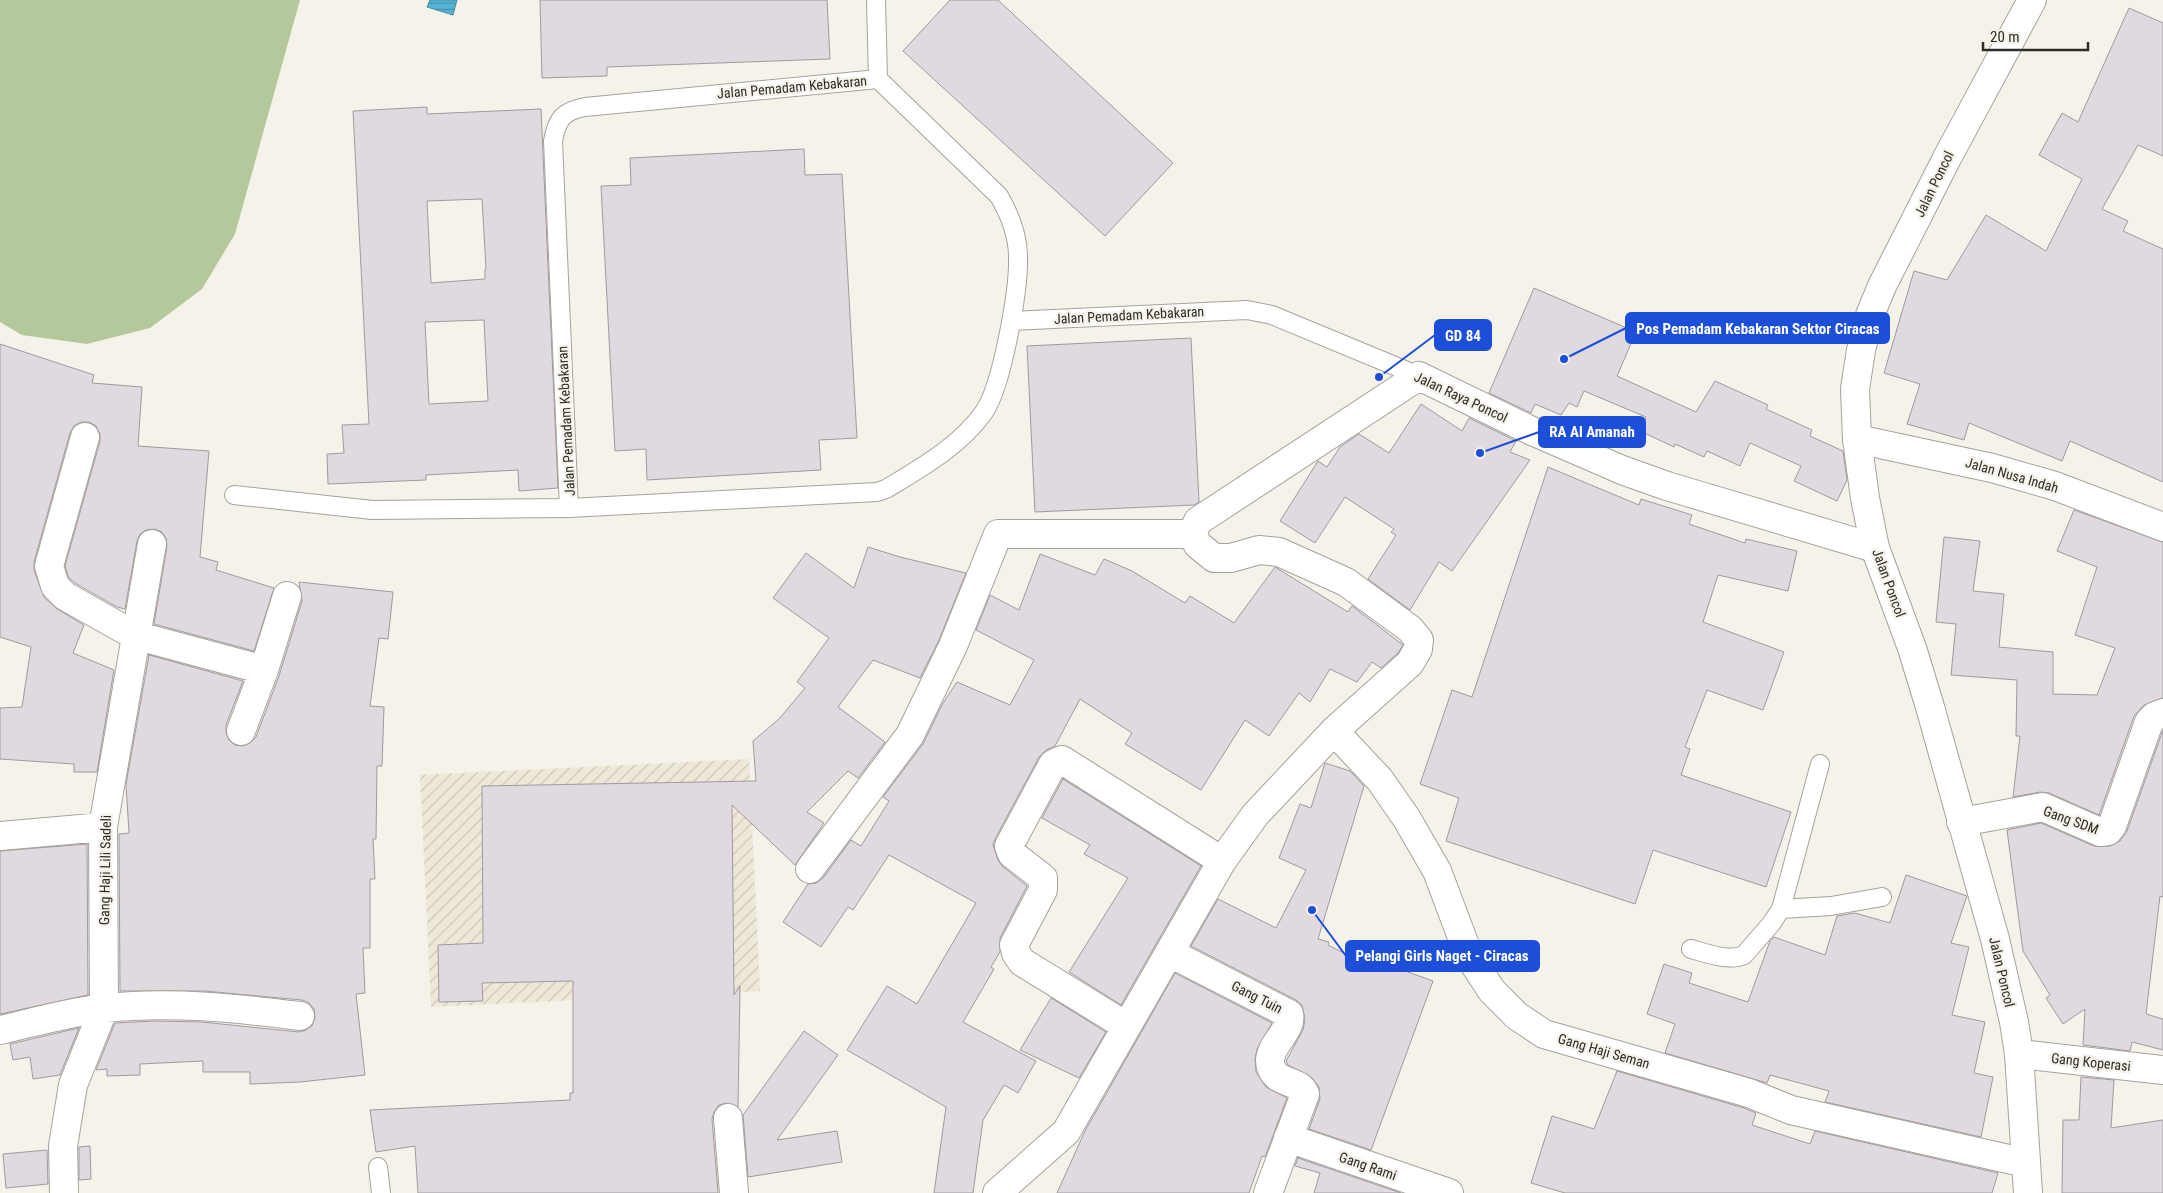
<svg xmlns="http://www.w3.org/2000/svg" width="2163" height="1193" font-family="'Roboto Condensed',sans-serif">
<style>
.industrial{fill:url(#industrial-furrows)}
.garden{fill:#b5c89c}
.water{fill:url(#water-rules);stroke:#498ba2}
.building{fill:#e0d9df;stroke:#a099a0;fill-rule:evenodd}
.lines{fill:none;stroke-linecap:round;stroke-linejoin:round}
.service-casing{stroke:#a6a39b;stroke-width:20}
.minor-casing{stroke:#a6a39b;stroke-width:30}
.tertiary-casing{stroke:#a6a39b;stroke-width:30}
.service{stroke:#fff;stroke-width:18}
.minor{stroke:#fff;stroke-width:28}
.tertiary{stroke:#fff;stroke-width:28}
.labels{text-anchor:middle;stroke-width:4.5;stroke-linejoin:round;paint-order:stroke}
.street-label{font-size:14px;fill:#2e2c29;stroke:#f4f2e9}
.leader{fill:none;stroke:#1d4ed8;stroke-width:2}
.callout-dot{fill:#1d4ed8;stroke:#f4f2e9;stroke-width:2}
.callout{fill:#1d4ed8;stroke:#1d4ed8;stroke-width:2}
.callout-label{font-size:15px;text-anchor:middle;font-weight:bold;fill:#fff}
</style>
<defs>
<pattern id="industrial-furrows" width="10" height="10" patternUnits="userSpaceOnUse" patternTransform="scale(1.25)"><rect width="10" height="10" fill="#ede8d7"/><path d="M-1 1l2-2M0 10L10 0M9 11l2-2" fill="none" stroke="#ccc7b9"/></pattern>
<pattern id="water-rules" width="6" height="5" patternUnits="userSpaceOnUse" patternTransform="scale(1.25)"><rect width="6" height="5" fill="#55b4d6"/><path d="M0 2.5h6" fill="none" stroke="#4793ae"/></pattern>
</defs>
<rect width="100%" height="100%" fill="#f4f2e9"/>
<!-- industrial -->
<path class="industrial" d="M749 759 760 991 431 1007 420 775Z"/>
<!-- garden -->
<path class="garden" d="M0 0H300L235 234 202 289 150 328 87 344 22 335 0 322Z"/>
<!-- water -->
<path class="water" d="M430 0H457L453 15 427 7Z"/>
<!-- building -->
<path class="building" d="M540 0H827L830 59 607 67V76L542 78Z
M950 0H998L1173 163 1105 236 903 51Z
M2129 8 2163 23V156L2138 145 2102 209 2128 221 2123 231 2163 249V482L2070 441 2062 461 1969 423 1964 440 1907 424 1920 384 1884 373 1914 271 1947 280 1986 215 2046 251 2082 179 2039 155 2062 113 2078 122Z
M427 107V114L541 109 558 488 519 491 518 470 426 475V480L328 484 327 454 344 453 342 425 369 424 353 111ZM482 199 486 269H485V279L431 283 427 201ZM484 320 488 401 429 404 425 322Z
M804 149 805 175 842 174 857 438 819 440 821 470 647 480 646 449 615 451 601 186 631 185 630 158Z
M1534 288 1636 332 1617 376 1696 412 1715 381 1768 405 1766 409 1812 430 1810 436 1843 451 1847 480 1837 501 1794 481 1801 466 1750 443 1740 466 1707 451 1704 457 1675 444 1674 447 1640 431 1646 417 1584 391 1577 407 1569 403 1561 415 1535 404 1531 413 1489 393Z
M1191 338 1199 502 1194 505 1035 512 1027 346Z
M0 344 94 375 92 383 142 387 138 446 209 451 200 557 218 562 216 570 274 588 254 651 154 624 167 546 166 538 162 532 155 529 146 530 140 534 137 541 125 609 117 607 75 583 69 578 65 566 100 441V434L96 426 89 422H81L74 426 70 433 34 562V570L44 597 57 609 84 625 73 653 114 670 97 772H74V764L0 759V708L22 707 31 647 0 637Z
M1421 404 1462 431 1469 418 1516 441 1510 452 1530 460 1452 571 1439 562 1410 610 1368 579 1396 535 1391 532 1394 529 1345 497 1315 543 1280 521 1318 461 1327 467 1340 447 1359 434 1389 453Z
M1548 467 1639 505 1641 499 1692 515 1689 524 1745 543 1746 539 1797 551 1788 591 1718 575 1703 622 1784 652 1763 710 1707 690 1685 747 1690 749 1681 775 1791 812 1766 887 1653 850 1635 904 1446 841 1459 798 1420 784 1452 690 1472 697Z
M2074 510 2163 542V698L2144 705 2134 716 2099 815 2049 793 2040 792 2013 797 2020 736H2016L2017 680 1951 675 1956 624 1936 622 1944 537 1980 541 1973 591 2004 594 1999 647 2053 652V694L2097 695 2115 648 2075 635 2097 567 2057 551Z
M868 547 900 557 966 573 939 640 920 678 873 660 838 707 885 742 858 778 848 771 807 812 824 823 795 865 732 805 734 995 740 986 738 1107 726 1103 719 1105 714 1112 712 1119 718 1193H418L415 1146 376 1152 370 1110 570 1100V1093H573V981L482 983 483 1001 439 1002 438 945 483 943 482 786 756 781 753 741 779 719 805 688 797 682 829 638 773 598 806 553 854 588Z
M1040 554 1095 575 1104 559 1132 571 1185 603 1190 596 1234 623 1275 567 1348 612 1352 606 1403 645 1398 653 1381 668 1372 662 1357 682 1330 669 1310 702 1299 693 1269 736 1245 720 1201 790 1125 744 1132 733 1080 699 1055 746 1046 750 1039 757 995 839 993 845 998 860 1002 866 1027 886 1000 938V952L991 967 994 969 963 1022 1036 1061 1018 1093 1004 1085 983 1120 973 1193H934L946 1107 847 1050 887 986 917 1004 976 903 889 855 853 910 848 907 821 947 783 922 808 884 816 883 823 878 851 840 861 846 889 801 883 797 923 744 943 703 957 682 1010 705 1034 660 976 630 990 595 1019 610Z
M299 582 393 592 388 639 379 638 370 706 384 707 382 766H377L376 839H373L375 879H370V948H363L365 993 356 994 365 1075 300 1082 250 1084V1072H203V1061L140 1064V1075L107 1076V1069L96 1070 115 1023 154 1021 202 1022 299 1032 306 1030 312 1026 315 1018 314 1009 309 1003 302 1000 204 991H120L119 834 129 833 126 784 149 655 243 681 226 725V733L229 740 235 745 243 746 250 743 256 737 279 676 302 601Z
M2163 730V897L2160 896 2146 1014 2163 1019V1050L2132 1042 2130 1051 2083 1045 2085 1009 2063 1024 2046 998 2050 995 2023 951 2007 830 2041 823 2094 846H2110L2120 841 2127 831Z
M1325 763 1350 771 1364 786 1318 939 1329 942 1328 945 1377 970 1380 962 1433 981 1371 1150 1309 1129 1320 1099 1319 1087 1311 1077 1288 1065 1286 1061 1303 1030 1305 1019 1302 1005 1296 1000 1191 946 1218 899 1276 928 1306 870 1279 858 1300 804 1311 808Z
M1063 779 1201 866 1121 1005 1069 972 1128 878 1084 854 1090 845 1042 818Z
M87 844 88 995 0 1014V851Z
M1906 875 1967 896 1951 943 1969 947 1952 1015 1985 1022 1974 1073 1993 1077 1981 1137 1825 1102 1829 1091 1770 1075 1767 1083 1665 1053 1675 1024 1647 1014 1664 964 1692 973 1689 983 1748 1002 1770 941 1774 937 1825 955 1837 916 1855 913 1890 923Z
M1175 973 1272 1023 1257 1049 1255 1059 1256 1072 1266 1087 1287 1098 1265 1157 1262 1156 1249 1193H1057L1085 1131Z
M1051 998 1106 1032 1079 1078 1020 1050Z
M79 1028 60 1075 33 1079 30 1057 13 1060 10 1044Z
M804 1031 838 1055 777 1140 837 1131 842 1162 748 1177 743 1115Z
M1617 1071 1744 1108 1756 1113 1752 1125 1810 1144 1815 1131 1998 1173 1992 1193H1565L1531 1183 1552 1116 1594 1129Z
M2081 1077 2114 1080 2111 1128 2163 1120V1193H2062L2063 1120H2079Z
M90 1146 91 1179 79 1180V1147Z
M47 1150 48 1184 6 1188 3 1154Z
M1298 1158 1401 1193H1314L1320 1173 1295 1166Z"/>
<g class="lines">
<!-- service casing -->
<g class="service-casing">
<path id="service" d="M876 0 878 79 585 107C563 111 557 119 553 141L569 508 877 492 886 489C921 468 960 446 984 412 1002 386 1019 290 1018 257 1018 234 1010 215 999 196L878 79
M1012 321 1247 310 1272 315 1419 376
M234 495 372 510 569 508
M1781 909 1831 906 1882 897
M1691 949C1706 953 1729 962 1744 955L1771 924 1781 909 1820 764
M378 1167 381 1193"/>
</g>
<!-- minor casing -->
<g class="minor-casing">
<path id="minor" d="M85 437 49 566 55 586 65 596 134 635 264 670 287 596
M1857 439 1992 468 2055 486 2163 527
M241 731 264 670
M1334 731 1380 780 1407 819 1437 871 1469 956 1492 991 1517 1016 1544 1034 1749 1093 1791 1110 2026 1163
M1961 822 2043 807 2100 832 2108 831 2112 826 2149 722 2155 716 2163 713
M0 836 103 827
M810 869 910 735 953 646 998 534H1192
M1170 953 1289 1014C1293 1030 1270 1044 1270 1061 1271 1086 1300 1078 1305 1094L1268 1193
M1126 1026 1022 962 1016 953 1014 945 1043 890V878L1012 854 1009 846 1053 764 1062 760 1222 861
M0 1030C35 1022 70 1012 105 1008 171 1001 235 1008 300 1016
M2019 1054 2163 1070
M728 1118 734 1193
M1288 1138 1449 1193
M64 1193 63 1146 73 1085 104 1008 103 827 152 544
M997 1193 1066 1132 1222 861 1255 815 1334 731 1410 663 1418 649 1419 640 1410 629 1346 582 1279 552 1259 550 1231 558H1214L1198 545 1192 534 1198 521 1419 376 1532 431 1622 470 1667 486 1875 548"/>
</g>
<!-- tertiary casing -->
<g class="tertiary-casing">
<path id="tertiary" d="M2028 1193 2019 1054 2014 1022 1995 939 1930 707 1912 648 1875 548 1865 498 1857 439 1855 389 1861 350 1870 315 1882 286 1947 158 2032 0"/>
</g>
<!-- service -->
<use href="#service" class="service"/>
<!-- minor -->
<use href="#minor" class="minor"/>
<!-- tertiary -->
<use href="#tertiary" class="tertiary"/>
</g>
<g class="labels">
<!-- street labels -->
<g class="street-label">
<text transform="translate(792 87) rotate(-5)" y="5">Jalan Pemadam Kebakaran</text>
<text transform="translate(1934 184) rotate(-64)" y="5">Jalan Poncol</text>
<text transform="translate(1129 315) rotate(-3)" y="5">Jalan Pemadam Kebakaran</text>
<text transform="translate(1461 397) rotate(25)" y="5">Jalan Raya Poncol</text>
<text transform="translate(566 421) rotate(-93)" y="5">Jalan Pemadam Kebakaran</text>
<text transform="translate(2012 475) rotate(16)" y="5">Jalan Nusa Indah</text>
<text transform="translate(1889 583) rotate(70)" y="5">Jalan Poncol</text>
<text transform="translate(2071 820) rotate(20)" y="5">Gang SDM</text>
<text transform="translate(105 870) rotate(-89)" y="5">Gang Haji Lili Sadeli</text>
<text transform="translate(2002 972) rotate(77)" y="5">Jalan Poncol</text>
<text transform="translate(1257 997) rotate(27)" y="5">Gang Tuin</text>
<text transform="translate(1604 1051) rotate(16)" y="5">Gang Haji Seman</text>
<text transform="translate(2091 1062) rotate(6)" y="5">Gang Koperasi</text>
<text transform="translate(1368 1166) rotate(19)" y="5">Gang Rami</text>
</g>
</g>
<!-- callouts -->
<path class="leader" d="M1564 359L1626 328M1379 377L1435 335M1480 453L1539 432M1312 910L1346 956"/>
<g class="callout-dot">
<circle cx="1564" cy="359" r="5"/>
<circle cx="1379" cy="377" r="5"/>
<circle cx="1480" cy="453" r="5"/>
<circle cx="1312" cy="910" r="5"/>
</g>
<g class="callout">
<rect x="1626" y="313" width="263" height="30" rx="5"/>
<rect x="1435" y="320" width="56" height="30" rx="5"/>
<rect x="1539" y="417" width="106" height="30" rx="5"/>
<rect x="1346" y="941" width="193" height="30" rx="5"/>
</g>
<g class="callout-label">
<text x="1758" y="334">Pos Pemadam Kebakaran Sektor Ciracas</text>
<text x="1463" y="341">GD 84</text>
<text x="1592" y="437">RA Al Amanah</text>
<text x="1442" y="961">Pelangi Girls Naget - Ciracas</text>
</g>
<!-- scale -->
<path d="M1983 42v8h105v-8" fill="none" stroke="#2e2c29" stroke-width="2.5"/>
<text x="1990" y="42" font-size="15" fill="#2e2c29" stroke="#f4f2e9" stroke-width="4" paint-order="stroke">20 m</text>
</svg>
